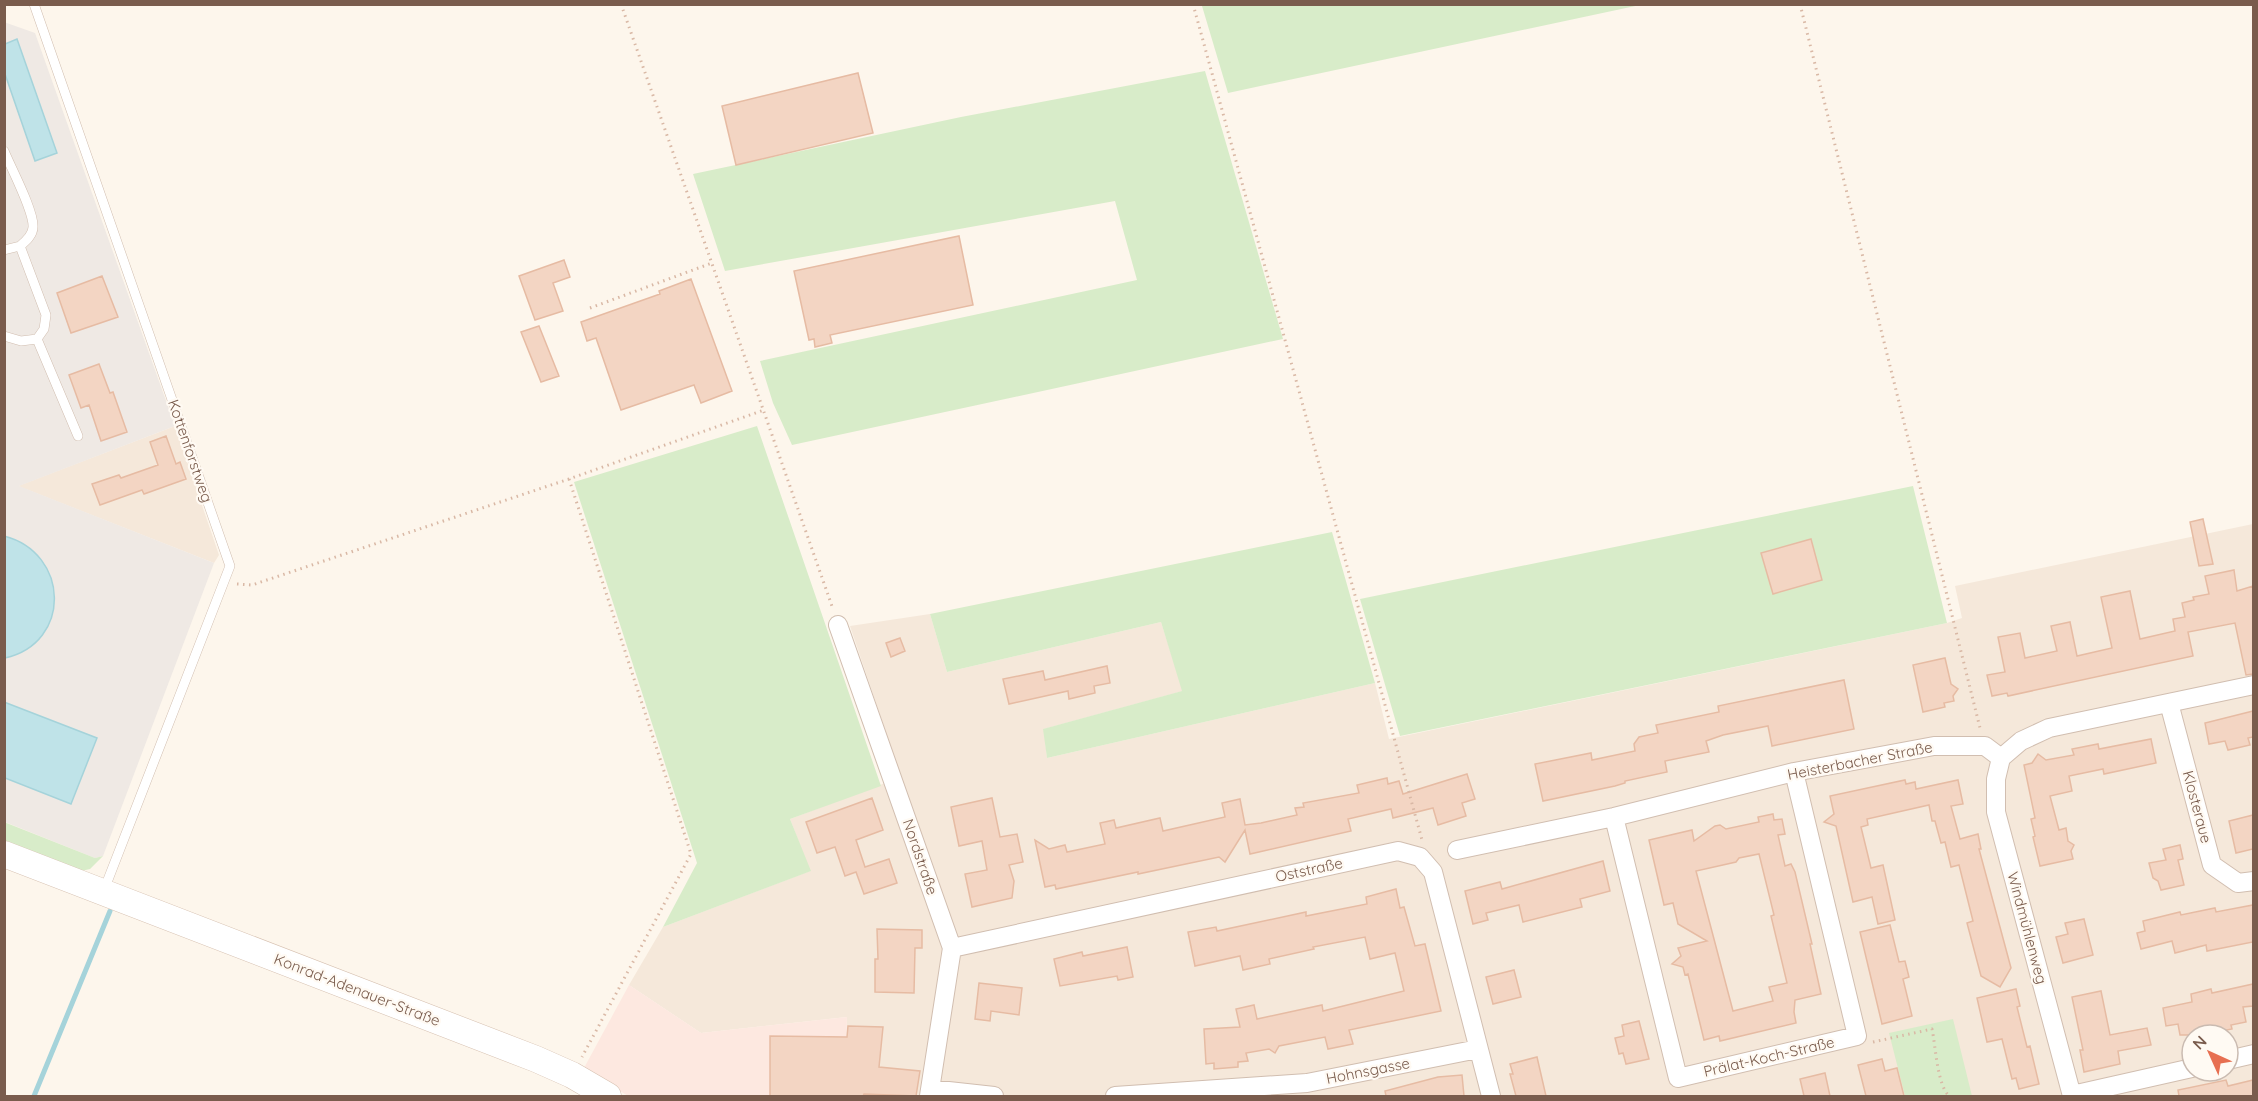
<svg xmlns="http://www.w3.org/2000/svg" width="2258" height="1101" font-family="Quicksand,sans-serif">
<style>
.residential{fill:#f5e8da;fill-rule:evenodd}
.commercial{fill:#fde8e0}
.industrial{fill:#efe9e4}
.green{fill:#d8ecc9}
.water{fill:#bfe3e8;stroke:#a5d3da;stroke-width:1.5}
.lines{fill:none;stroke-linecap:round;stroke-linejoin:round}
.stream{stroke:#a5d3da;stroke-width:5}
.building{fill:#f3d5c3;stroke:#e6bba3;stroke-width:1.5;fill-rule:evenodd}
.service-casing{stroke:#d1beb0;stroke-width:10}
.minor-casing{stroke:#d1beb0;stroke-width:20}
.secondary-casing{stroke:#d6c0b0;stroke-width:27}
.path{stroke:#d9b8a5;stroke-width:3;stroke-dasharray:1.5 4.5;stroke-linecap:butt}
.service{stroke:#fff;stroke-width:9}
.minor{stroke:#fff;stroke-width:18}
.secondary{stroke:#fff;stroke-width:26}
.labels{text-anchor:middle;stroke-width:4.5;stroke-linejoin:round;paint-order:stroke}
.street-label{font-size:15px;fill:#7a5c4d;stroke:#fffaf3}
</style>
<rect width="100%" height="100%" fill="#fdf6ec"/>
<!-- residential -->
<path class="residential" d="M175 426 219 555 214 563 18 486Z
M2253 524V1096H845L847 1017 701 1033 629 985 663 927 810 871 790 819 901 777 850 626 930 614 947 672 1161 622 1183 691 1044 729 1047 758 1375 683 1389 739 1947 623 1962 618 1955 586ZM2192 1035H2228V1071H2192Z"/>
<!-- commercial -->
<path class="commercial" d="M629 985 701 1033 847 1017 845 1096H628L584 1068Z"/>
<!-- industrial -->
<path class="industrial" d="M4 22 35 33 175 426 19 486 214 563 103 856 95 858 5 822Z"/>
<!-- green -->
<path class="green" d="M1208 4H1640V5L1228 93 1202 6Z
M1205 71 1283 339 792 445 773 403 760 361 1137 280 1115 201 725 271 693 174 961 117Z
M757 426 881 786 790 819 811 871 663 927 697 863 574 482Z
M1913 486 1947 623 1400 736 1360 599Z
M1332 532 1375 683 1047 758 1043 729 1182 691 1161 622 947 672 930 614Z
M4 822 95 858 103 856 90 869 81 871 5 842Z
M1953 1019 1972 1096H1905L1889 1033Z"/>
<!-- water -->
<path class="water" d="M17 39 57 153 35 161 5 74V44Z
M4 536C70 553 72 643 5 658Z
M4 702 97 738 71 804 5 778Z"/>
<g class="lines">
<!-- stream -->
<path class="stream" d="M34 1096 110 911"/>
</g>
<!-- building -->
<path class="building" d="M858 73 873 133 736 165 722 106Z
M959 236 973 305 830 335 832 343 815 347 814 339 809 340 794 271Z
M564 260 570 277 553 283 563 311 535 320 519 276Z
M102 276 118 317 71 333 57 293Z
M691 279 732 391 701 403 694 385 621 410 596 338 587 341 581 322 660 294 659 291Z
M539 326 559 376 541 382 521 332Z
M99 364 110 393 113 392 127 432 101 441 89 405 81 408 69 375Z
M166 436 176 464 180 462 186 479 144 494 142 490 100 505 92 484 119 475 121 478 158 465 150 442Z
M2203 519 2213 564 2199 566 2190 522Z
M1811 539 1822 580 1773 594 1761 553Z
M2234 570 2237 591 2253 586V674L2246 675 2235 623 2188 632 2193 656 2008 696 2007 693 1992 696 1987 675 2005 672 1998 637 2020 633 2025 658 2057 651 2051 626 2070 622 2077 656 2112 648 2101 597 2130 591 2140 639 2175 631 2173 619 2185 617 2182 603 2194 600 2193 597 2209 594 2205 576Z
M900 638 905 651 891 657 886 643Z
M1945 658 1951 684 1958 689 1953 696 1954 701 1944 703 1945 707 1923 712 1913 665Z
M1107 666 1110 683 1094 686 1095 693 1069 699 1068 691 1009 704 1003 679 1043 671 1045 680Z
M1844 680 1854 729 1772 746 1768 726 1723 735 1706 741 1709 752 1665 761 1667 772 1625 781V783L1615 786 1543 801 1535 764 1591 753 1592 760 1635 751 1634 744 1639 737 1658 733 1656 725 1719 712 1718 706Z
M2253 711V737L2248 738 2250 745 2228 750 2225 741 2209 744 2205 723Z
M2151 739 2156 763 2104 774 2103 769 2069 776 2072 791 2050 796 2059 830 2066 828 2068 841 2074 845 2071 851 2073 859 2040 866 2033 837 2035 836 2031 819 2035 818 2024 765 2032 763 2038 754 2046 760 2074 755 2072 749 2098 744 2099 749Z
M1467 774 1475 799 1462 803 1466 816 1438 825 1433 808 1393 818 1391 809 1348 819 1351 831 1250 854 1245 830 1225 862 1219 857 1138 874V872L1056 889 1055 885 1045 887 1035 840 1049 849 1065 845 1067 852 1105 844 1100 823 1114 820 1116 828 1160 818 1163 831 1225 817 1222 803 1240 799 1245 825 1261 823 1297 815 1295 808 1304 807 1303 803 1359 793 1357 785 1387 778 1388 784 1399 781 1403 794Z
M1905 780 1906 784 1915 782 1916 789 1958 780 1963 804 1951 806 1960 839 1978 834 1981 849H1979L2011 968 2000 987 1981 976 1967 923 1973 921 1959 865 1951 867 1945 842 1941 843 1935 821H1932L1929 805 1867 819 1868 825 1861 827 1871 868 1883 865 1895 920 1878 924 1872 897 1853 902 1836 826 1824 822 1834 814 1830 796Z
M872 798 883 830 856 840 865 867 889 859 897 883 864 894 856 872 845 876 835 847 817 853 806 822Z
M992 798 1000 837 1017 834 1023 862 1009 865 1014 881 1012 898 972 907 965 874 987 870 982 841 959 846 951 807Z
M1773 814 1774 820 1782 819 1785 834 1778 835 1785 866 1791 864 1795 872 1812 944H1810L1821 994 1795 1000 1794 1012 1796 1023 1720 1041 1719 1036 1704 1040 1688 974 1685 975 1683 967 1672 964 1681 956 1678 948 1707 941 1678 924 1673 903 1664 905 1649 840 1692 830 1694 841 1715 826 1720 825 1726 829 1759 822 1758 817ZM1759 854 1774 915 1771 916 1787 983 1769 987 1773 1001 1733 1011 1696 871 1736 862 1739 858Z
M2253 815V849L2236 853 2229 821Z
M2180 845 2183 859 2178 860 2184 885 2161 890 2158 881 2153 878 2149 863 2166 860 2163 849Z
M1603 861 1610 891 1580 899 1582 907 1523 922 1519 905 1486 913 1488 920 1473 924 1465 891 1500 882 1502 889Z
M1396 889 1400 908 1404 907 1415 946 1425 944 1441 1011 1349 1030 1353 1044 1328 1049 1325 1037 1279 1046 1275 1053 1269 1049 1246 1053 1248 1061 1238 1062V1067L1214 1069V1063L1206 1064 1204 1029 1240 1027 1236 1009 1254 1005 1257 1019 1322 1005 1323 1011 1404 991 1395 953 1370 959 1365 937 1313 947 1314 949 1269 959 1270 964 1243 970 1240 956 1195 966 1188 932 1216 927 1217 931 1306 912V916L1367 904 1366 897Z
M2253 905V942L2207 951 2206 945 2175 953 2172 941 2141 949 2137 933 2145 931 2143 921 2180 912 2181 915 2215 908 2216 912Z
M2084 919 2093 955 2063 963 2056 937 2068 934 2065 923Z
M1890 925 1899 962 1905 961 1909 977 1903 979 1912 1016 1882 1024 1860 932Z
M877 929 922 930V948H915L914 993 875 992V959H878Z
M1127 947 1133 977 1118 980 1117 976 1060 986 1054 959 1082 952 1083 956Z
M1514 970 1521 997 1493 1004 1486 977Z
M979 983 1022 988 1019 1015 991 1011 990 1021 975 1019Z
M2253 984V1006L2243 1007 2246 1022 2231 1025 2232 1029 2201 1035H2180L2178 1024 2166 1026 2163 1008 2192 1002 2191 994 2211 989 2212 993Z
M2016 989 2020 1006 2017 1007 2027 1047 2030 1046 2039 1084 2019 1089 2016 1078 2012 1079 2002 1039 1987 1042 1977 998Z
M2101 991 2110 1035 2147 1028 2151 1045 2118 1051 2120 1064 2084 1072 2080 1050H2083L2072 997Z
M1639 1021 1649 1059 1626 1064 1623 1053 1619 1054 1615 1038 1624 1036 1622 1025Z
M848 1026 883 1027 879 1067 920 1071 916 1096 864 1094 863 1096H770V1036L847 1037Z
M1537 1057 1546 1096H1516L1510 1074H1513L1510 1064Z
M1882 1059 1885 1071 1897 1068 1904 1096H1866L1858 1065Z
M1825 1073 1830 1096H1804L1800 1079Z
M1462 1075 1464 1096H1386L1385 1091 1438 1077Z
M2226 1080 2228 1086 2253 1080V1096H2179L2178 1090Z"/>
<g class="lines">
<!-- service casing -->
<g class="service-casing">
<path id="service" d="M34 4 230 566 104 890
M4 151C11 168 34 211 33 227 33 235 26 241 20 246L46 315 44 329 37 339 78 436
M4 250 20 246
M4 336 21 341 37 339"/>
</g>
<!-- minor casing -->
<g class="minor-casing">
<path id="minor" d="M838 625 952 948 929 1096
M2169 703 2212 865 2238 883 2254 881
M2001 758 1996 779V812L2072 1096
M2001 758 2021 741 2049 728 2254 685
M1614 817 1678 1078 1857 1036 1794 772
M1457 850 1614 817 1794 772 1934 746H1985L2001 758
M952 948 1398 851 1420 857 1433 872 1491 1096
M2228 1060 2254 1054
M930 1089 994 1096
M2072 1095 2192 1068
M1115 1096 1307 1083 1478 1049"/>
</g>
<!-- secondary casing -->
<g class="secondary-casing">
<path id="secondary" d="M4 854 536 1059 572 1075 608 1096"/>
</g>
<!-- path -->
<path class="path" d="M621 4 833 609
M1193 4 1422 840
M1800 4 1980 728
M590 308 712 263
M569 479 691 854 582 1057
M237 584 252 585 569 479 764 410
M1873 1042 1932 1029C1936 1048 1937 1084 1949 1096"/>
<!-- service -->
<use href="#service" class="service"/>
<!-- minor -->
<use href="#minor" class="minor"/>
<!-- secondary -->
<use href="#secondary" class="secondary"/>
</g>
<g class="labels">
<!-- street labels -->
<g class="street-label">
<text transform="translate(190 451) rotate(71)" y="5">Kottenforstweg</text>
<text transform="translate(1860 761) rotate(-11)" y="5">Heisterbacher Straße</text>
<text transform="translate(2197 807) rotate(75)" y="5">Klosteraue</text>
<text transform="translate(920 857) rotate(71)" y="5">Nordstraße</text>
<text transform="translate(1309 870) rotate(-12)" y="5">Oststraße</text>
<text transform="translate(2027 928) rotate(75)" y="5">Windmühlenweg</text>
<text transform="translate(357 990) rotate(21)" y="5">Konrad-Adenauer-Straße</text>
<text transform="translate(1769 1057) rotate(-13)" y="5">Prälat-Koch-Straße</text>
<text transform="translate(1368 1071) rotate(-11)" y="5">Hohnsgasse</text>
</g>
</g>
<!-- border -->
<rect width="2258" height="1101" fill="none" stroke="#7a5c4d" stroke-width="12"/>
<!-- north arrow -->
<g transform="translate(2210 1053) rotate(315)"><circle r="28" fill="#fffaf3" stroke="#cabbb1" stroke-width="1.5"/>
<path d="M0-4.5L10 22L0 15L-10 22Z" fill="#e76f51"/>
<text y="-9" font-size="16" font-weight="bold" text-anchor="middle" fill="#7a5c4d">N</text>
</g>
</svg>
